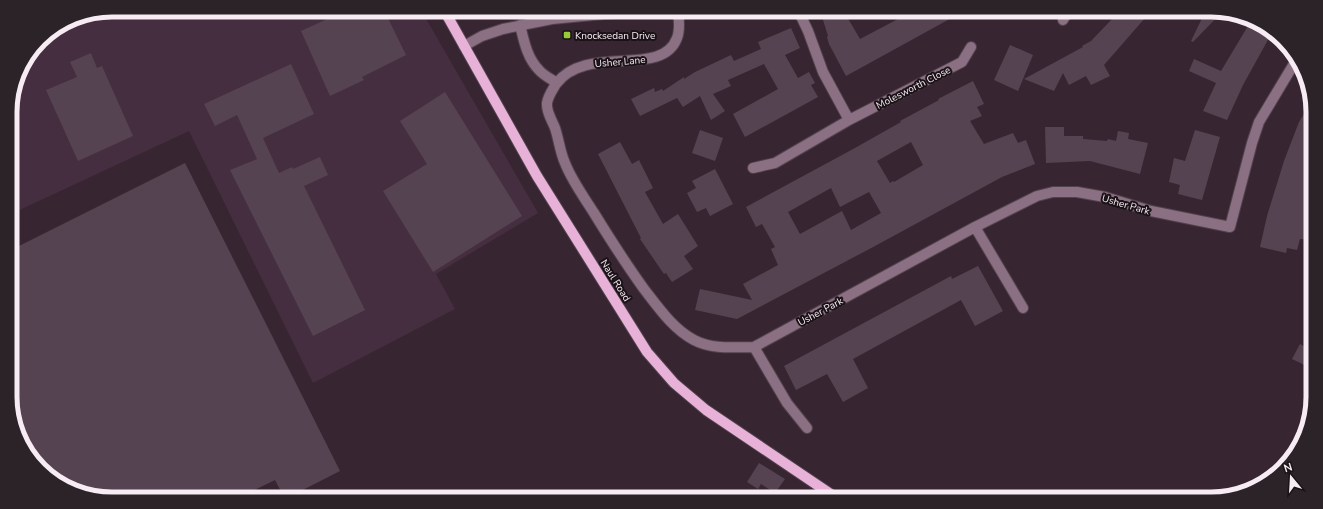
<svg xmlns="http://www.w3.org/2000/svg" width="1323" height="509" font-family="'Nunito Sans',sans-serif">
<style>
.built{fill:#452e3f}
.building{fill:#564351;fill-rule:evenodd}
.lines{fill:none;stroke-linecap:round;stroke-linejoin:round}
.minor-casing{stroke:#52424d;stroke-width:12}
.major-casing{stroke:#52424d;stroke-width:12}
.minor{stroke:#8a7082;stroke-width:10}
.major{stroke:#e8b2d8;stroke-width:10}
.poi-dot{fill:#98cb37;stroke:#1a1217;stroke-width:1.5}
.labels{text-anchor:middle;stroke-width:4;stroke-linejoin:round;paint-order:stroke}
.poi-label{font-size:10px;fill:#f8ecf4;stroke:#1a1217;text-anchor:start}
.street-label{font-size:10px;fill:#f8ecf4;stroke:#1a1217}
.rim{fill:none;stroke:#f8ecf4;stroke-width:5}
</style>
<rect width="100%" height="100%" fill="#372632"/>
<!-- built -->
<path class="built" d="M112 10H421L538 213 436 274 455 309 313 383 189 131 11 214 10 105 20 67 45 35 73 18Z"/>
<!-- building -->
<path class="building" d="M334 10H384L406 55 362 77 364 80 330 96 301 31 336 15Z
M820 10H843L860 39 915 10H966L846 76 829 44 827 37 828 36Z
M1106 10H1152L1104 65 1110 76 1091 85 1086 76 1069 85 1063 73 1054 91 1024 79 1083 47 1082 46 1091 41 1114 17Z
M1206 10 1222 12 1193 42 1191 41Z
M1248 26 1269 38 1243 85 1227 120 1203 111 1216 83 1189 71 1194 59 1221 71Z
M791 28 800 48 785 55 798 78 809 72 815 83 811 85 818 97 745 137 733 114 778 89 764 64 728 80 731 86 713 94 725 111 711 120 700 96 683 107 677 98 640 116 631 99 654 88 655 92 662 89 663 91 684 77V79L695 72 731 55 734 61 761 49 758 42Z
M1010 45 1033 55 1018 91 994 80Z
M91 53 97 68 102 66 133 136 78 161 46 90 77 77 70 62Z
M291 64 314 114 263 138 279 173 292 167 293 169 320 157 328 175 304 186 365 310 313 336 230 170 257 159 237 115 215 126 204 104Z
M973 81 984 104 977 107 982 116 970 121 984 144 1013 133 1018 143 1026 140 1035 164 1002 177 875 246 737 319 695 310 700 289 752 300 743 284 778 265 771 249 775 247 762 224 756 227 746 207 855 148 901 122 900 121 939 100 938 99ZM911 142 923 165 894 182 893 181 890 183 877 161ZM831 188 840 207 869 192 881 213 851 230 842 211 800 234 788 212Z
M445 92 522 216 433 272 383 191 427 164 400 121Z
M1312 101 1313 240 1300 239 1297 250 1287 248 1286 253 1260 247 1267 216 1284 161 1299 122Z
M1045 127H1064V136H1083V139L1107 141 1108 139 1116 141 1118 131 1129 133 1128 139 1148 143 1140 174 1090 161 1046 163Z
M700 130 723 138 715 161 692 153Z
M1195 130 1220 137 1202 200 1178 194 1180 185 1169 182 1174 158 1185 161Z
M620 142 632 164 639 160 653 188 645 192 663 224 678 214 698 246 684 256 693 269 672 282 666 273 664 274 640 239 641 238 598 154Z
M185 163 340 471 285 499 275 480 236 499H220L217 493 205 499H112L79 494 35 464 12 417 11 250Z
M715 169 733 204 710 216 706 208 697 212 687 193 696 188 692 181Z
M978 266 1003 311 975 326 961 300 853 359 868 388 843 402 827 374 796 390 784 366 951 276 952 279Z
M1300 344 1313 351V369L1292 359Z
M759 463 785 479 775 493 761 484 758 489 747 482Z"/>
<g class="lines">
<!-- minor casing -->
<g class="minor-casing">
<path id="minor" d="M798 10 808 31 823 72 849 120
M678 11C679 19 680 31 677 38 662 79 586 43 556 84 553 89 548 96 547 103 546 112 552 120 555 128 559 140 560 152 565 163 572 181 584 197 594 213 610 239 626 264 644 289 658 307 673 329 694 340 713 350 734 347 754 347L975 227 1037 196 1053 192H1077L1105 197 1151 211 1230 227 1252 143 1259 122 1295 62
M1063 20 1069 10
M520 25C524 41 527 58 539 70 543 75 551 79 557 83
M464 46 482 36 503 29 552 19 625 12 692 10
M753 168 775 163 849 120 962 62 971 47
M975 227 1023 308
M754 347 787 403 807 428"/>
</g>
<!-- major casing -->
<g class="major-casing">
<path id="major" d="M444 10 537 176 647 352 674 383 706 410 838 499"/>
</g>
<!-- minor -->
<use href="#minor" class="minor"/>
<!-- major -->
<use href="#major" class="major"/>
</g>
<!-- markers -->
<rect class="poi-dot" x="563" y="31" width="8" height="8" rx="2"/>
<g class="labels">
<!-- poi labels -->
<g class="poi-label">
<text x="575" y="39">Knocksedan Drive</text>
</g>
<!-- street labels -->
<g class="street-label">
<text transform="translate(620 61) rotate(-5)" y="4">Usher Lane</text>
<text transform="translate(913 87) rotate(-27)" y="4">Molesworth Close</text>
<text transform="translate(1126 204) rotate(16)" y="4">Usher Park</text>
<text transform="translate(616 280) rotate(58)" y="4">Naul Road</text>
<text transform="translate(820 311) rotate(-28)" y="4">Usher Park</text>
</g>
</g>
<!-- crop -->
<path d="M0 0H1323V509H0ZM112 17H1211A95 95 0 0 1 1306 112V397A95 95 0 0 1 1211 492H112A95 95 0 0 1 17 397V112A95 95 0 0 1 112 17Z" fill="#2c2329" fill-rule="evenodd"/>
<path class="rim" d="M112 17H1211A95 95 0 0 1 1306 112V397A95 95 0 0 1 1211 492H112A95 95 0 0 1 17 397V112A95 95 0 0 1 112 17Z"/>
<!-- north arrow -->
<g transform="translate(1291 477) rotate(342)" stroke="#1a1217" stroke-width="3" paint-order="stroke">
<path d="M0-3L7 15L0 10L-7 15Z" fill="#f8ecf4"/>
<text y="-6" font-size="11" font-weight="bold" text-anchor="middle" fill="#f8ecf4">N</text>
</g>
</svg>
